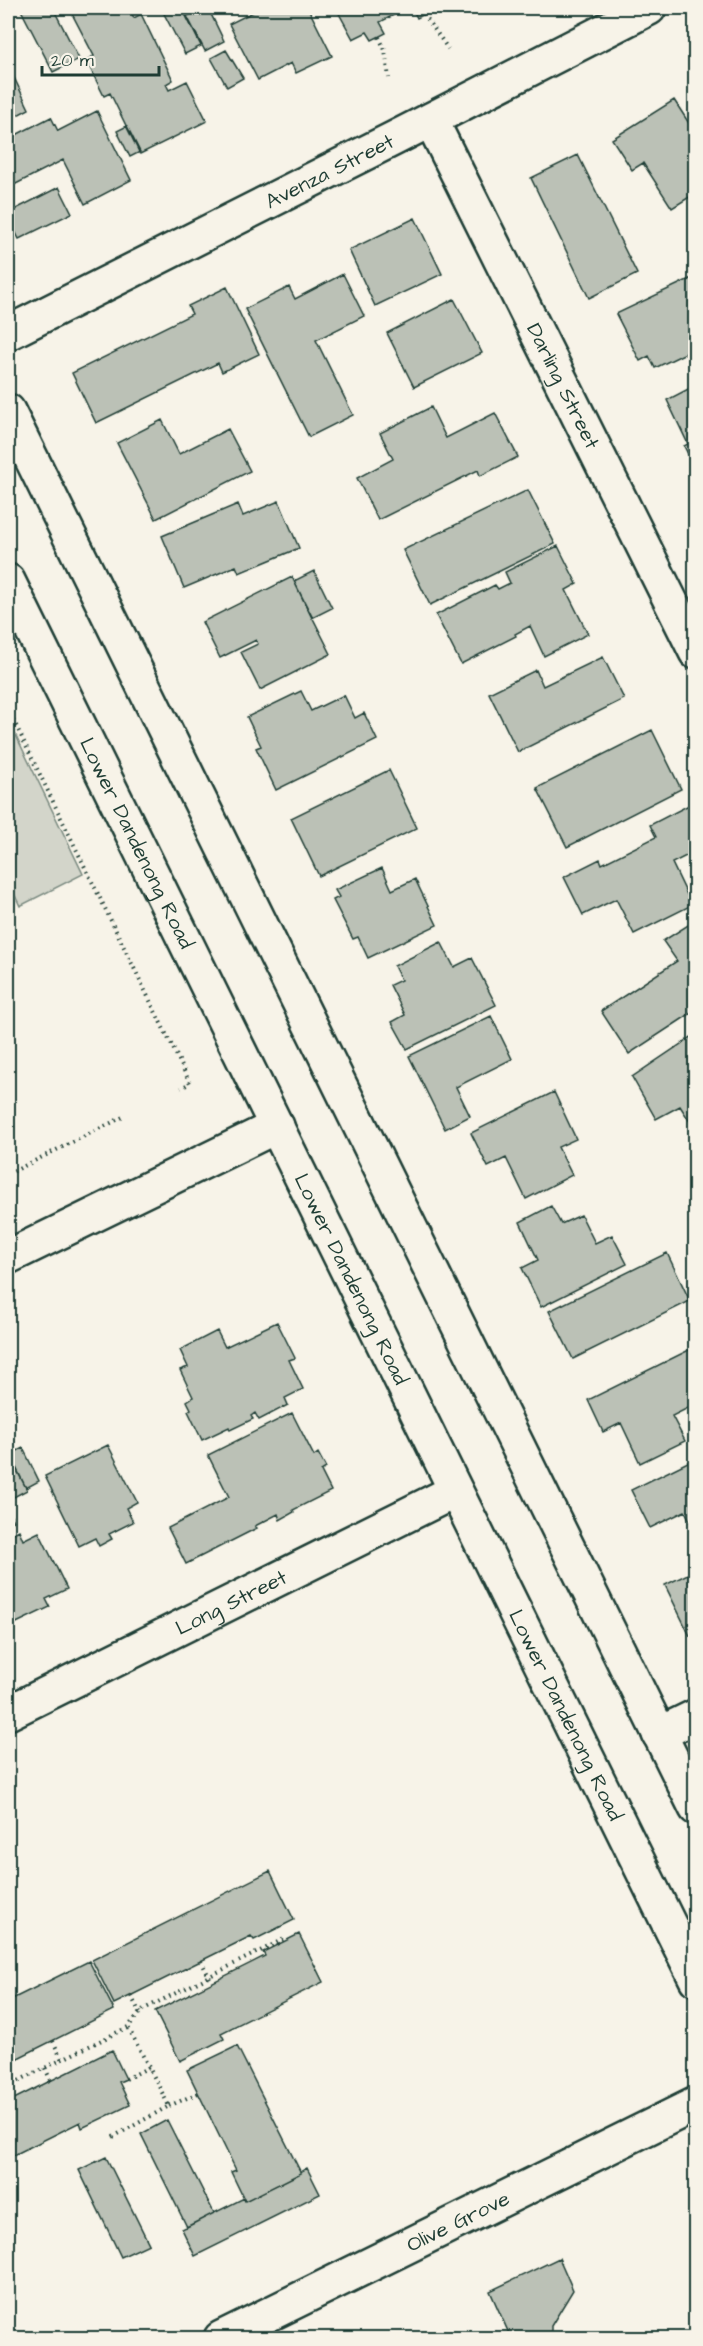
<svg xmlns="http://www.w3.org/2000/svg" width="703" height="2346" font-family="'Architects Daughter',sans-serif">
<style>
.green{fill:#d3d5ca;stroke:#79897f;stroke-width:1.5}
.building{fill:#bbc1b6;stroke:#1f3d34;stroke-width:1.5}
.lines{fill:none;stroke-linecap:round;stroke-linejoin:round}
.minor-casing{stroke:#1f3d34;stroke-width:38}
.highway-casing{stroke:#1f3d34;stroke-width:38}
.path{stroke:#1f3d34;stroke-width:4;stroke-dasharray:1.5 4.5;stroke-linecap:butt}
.minor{stroke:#f7f3e8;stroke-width:33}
.highway{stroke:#f7f3e8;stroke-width:33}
.labels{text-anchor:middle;stroke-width:6;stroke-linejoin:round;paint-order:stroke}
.street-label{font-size:21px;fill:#1f3d34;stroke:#f7f3e8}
</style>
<rect width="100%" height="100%" fill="#f7f3e8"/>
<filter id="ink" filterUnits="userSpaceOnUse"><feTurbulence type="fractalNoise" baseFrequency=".0167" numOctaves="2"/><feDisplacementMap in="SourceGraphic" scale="12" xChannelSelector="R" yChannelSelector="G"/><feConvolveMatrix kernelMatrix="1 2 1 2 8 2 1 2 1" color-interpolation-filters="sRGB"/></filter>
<g filter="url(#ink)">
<!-- green -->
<path class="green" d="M8 719 83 874 20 906 8 881Z"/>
<!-- building -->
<path class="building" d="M20 8H53L79 59 53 72Z
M69 8H129L134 18 141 14 173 80 166 84 169 90 187 81 207 121 140 154 110 93 104 96 86 60 94 56Z
M161 8H182L201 46 185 54Z
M205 8H208L224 41 205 51 187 16Z
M261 8H308L332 56 296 73 291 63 258 80 229 24Z
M336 8H393L396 14 380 22 386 33 372 40 367 32 353 39Z
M393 8H407L396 14Z
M412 8H433L434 9 417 18Z
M226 50 243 78 227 87 211 58Z
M8 65 29 109 8 120Z
M674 100 696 134V193L672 208 643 163 632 170 612 139Z
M97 111 131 180 85 204 63 160 8 188V139L51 117 58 131Z
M127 126 140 152 130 157 117 131Z
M578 155 637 274 589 298 531 178Z
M59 187 72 213 19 239 8 217V213Z
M415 218 442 274 375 306 349 250Z
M343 274 364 316 316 340 353 415 309 437 245 309 289 287 295 299Z
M696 276V348L655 368 649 356 640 361 616 314Z
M227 287 259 354 222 372 218 363 96 423 72 373 192 314 188 306Z
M454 299 482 353 414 387 387 333Z
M696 385V463L693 464 684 446 688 444 667 400Z
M431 407 446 438 495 413 518 457 480 476 478 470 378 520 357 478 393 459 380 433Z
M162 420 179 454 228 429 250 471 156 519 117 443Z
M528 490 555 544 430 605 403 550Z
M279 501 299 548 239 573 236 566 184 588 162 536 238 504 243 516Z
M558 546 577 584 566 590 588 634 544 656 530 626 515 634 516 636 461 664 436 615 495 585 498 589 510 583 505 572Z
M314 571 332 608 312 618 294 581Z
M292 577 331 654 260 690 241 652 258 644 256 640 220 658 202 622Z
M603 657 624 699 518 752 489 693 536 670 543 686Z
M301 691 311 711 344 695 355 718 364 713 377 740 276 790 256 748 261 746 247 717Z
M652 730 681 789 567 847 537 788Z
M389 770 417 828 319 876 291 818Z
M689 805 696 817V851L672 863 692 905 634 934 616 899 583 915 564 877 600 859 602 864 656 837 650 825Z
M382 868 392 890 415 879 437 925 368 958 358 937 353 939 333 900 339 897 335 890Z
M696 920V1010L629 1054 601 1011 677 961 663 941Z
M441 942 454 967 472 958 496 1005 407 1049 392 1022 405 1015 390 985 401 980 394 966Z
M491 1016 512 1059 456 1087 470 1116 445 1129 409 1056Z
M696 1034V1131L680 1106 656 1119 632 1077Z
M554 1092 576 1139 558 1147 572 1175 526 1199 506 1158 488 1167 471 1133Z
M551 1206 561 1224 581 1215 595 1243 612 1235 627 1264 541 1307 522 1268 538 1260 520 1222Z
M667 1253 690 1301 573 1359 549 1311Z
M277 1322 295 1358 289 1360 303 1389 285 1398 288 1405 259 1420 255 1413 251 1416 253 1419 230 1430 229 1427 202 1440 188 1411 191 1409 187 1401 193 1397 180 1370 188 1367 180 1350 217 1331 225 1347Z
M691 1349 696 1358V1404L672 1416 685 1441 640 1463 621 1423 603 1432 588 1400Z
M292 1413 314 1456 318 1453 326 1468 321 1471 331 1491 293 1510 294 1512 280 1520 278 1514 255 1526 257 1528 186 1564 168 1528 229 1497 208 1455Z
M108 1445 137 1502 126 1508 133 1522 109 1534 112 1539 99 1546 95 1538 79 1546 45 1476Z
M23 1448 39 1481 26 1488 9 1455Z
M8 1451 27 1490 8 1500Z
M696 1458V1533L685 1511 650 1528 631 1490Z
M8 1508 14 1521 8 1524Z
M19 1530 23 1540 39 1532 67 1589 46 1599 50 1607 8 1627V1536Z
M696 1570V1633L690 1636 665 1585Z
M270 1871 294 1920 254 1940 251 1936 114 2004 92 1960Z
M299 1934 323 1982 221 2033 224 2039 180 2061 155 2011 265 1956 263 1952Z
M89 1961 114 2010 8 2063V2001Z
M237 2046 301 2173 245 2201 231 2172 236 2170 187 2070Z
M112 2050 126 2079 119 2082 130 2105 82 2128 80 2122 8 2158V2102Z
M167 2120 214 2213 187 2227 141 2134Z
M106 2157 149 2244 121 2257 79 2170Z
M307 2168 320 2194 195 2256 182 2229 244 2198 245 2201 301 2173 300 2172Z
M559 2258 573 2290 551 2326V2338H511L490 2291Z"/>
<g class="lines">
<!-- minor casing -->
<g class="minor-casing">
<g id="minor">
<path id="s1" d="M431 120 696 652"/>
<path id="s2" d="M8 333 395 138 649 8"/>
<path d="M8 411 696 1808"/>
<path d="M8 1257 277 1126"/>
<path id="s3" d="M8 1713 455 1491"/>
<path d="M659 1734 696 1716"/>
<path id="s4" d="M221 2338 696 2104"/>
</g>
</g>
<!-- highway casing -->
<g class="highway-casing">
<g id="highway">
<path id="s5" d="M8 581 696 1979"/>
</g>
</g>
<!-- path -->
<path class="path" d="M424 14 448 49
M379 37 385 50 389 78
M8 709 190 1083 181 1088
M8 1174 123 1117
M201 1961 212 1982
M131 1996 140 2013
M53 2041 62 2060
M45 2068 51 2081
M126 2079 149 2067
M8 2086 128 2027 142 2010 286 1938
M8 2096 10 2101
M169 2106 198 2093
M113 2137 169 2106 128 2027"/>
<!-- minor -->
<use href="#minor" class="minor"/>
<!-- highway -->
<use href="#highway" class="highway"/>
</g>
</g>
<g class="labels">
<!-- street labels -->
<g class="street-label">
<text dy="7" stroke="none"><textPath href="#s2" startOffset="360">Avenza Street</textPath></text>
<text dy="7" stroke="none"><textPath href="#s1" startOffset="297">Darling Street</textPath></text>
<text dy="7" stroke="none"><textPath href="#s5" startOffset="292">Lower Dandenong Road</textPath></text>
<text dy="7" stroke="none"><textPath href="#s5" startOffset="778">Lower Dandenong Road</textPath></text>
<text dy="7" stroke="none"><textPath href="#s3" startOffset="249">Long Street</textPath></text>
<text dy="7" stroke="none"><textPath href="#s5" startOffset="1264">Lower Dandenong Road</textPath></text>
<text dy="7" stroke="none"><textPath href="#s4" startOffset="264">Olive Grove</textPath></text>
</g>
</g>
<!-- margin -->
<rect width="703" height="2346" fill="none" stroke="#f7f3e8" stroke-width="30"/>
<rect x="15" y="15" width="673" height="2316" fill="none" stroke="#1f3d34" stroke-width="2" filter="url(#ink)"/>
<!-- scale -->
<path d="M42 66v9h117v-9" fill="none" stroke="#1f3d34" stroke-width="3"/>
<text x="51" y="66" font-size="18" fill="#1f3d34" stroke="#f7f3e8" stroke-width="4.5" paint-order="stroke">20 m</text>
</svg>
